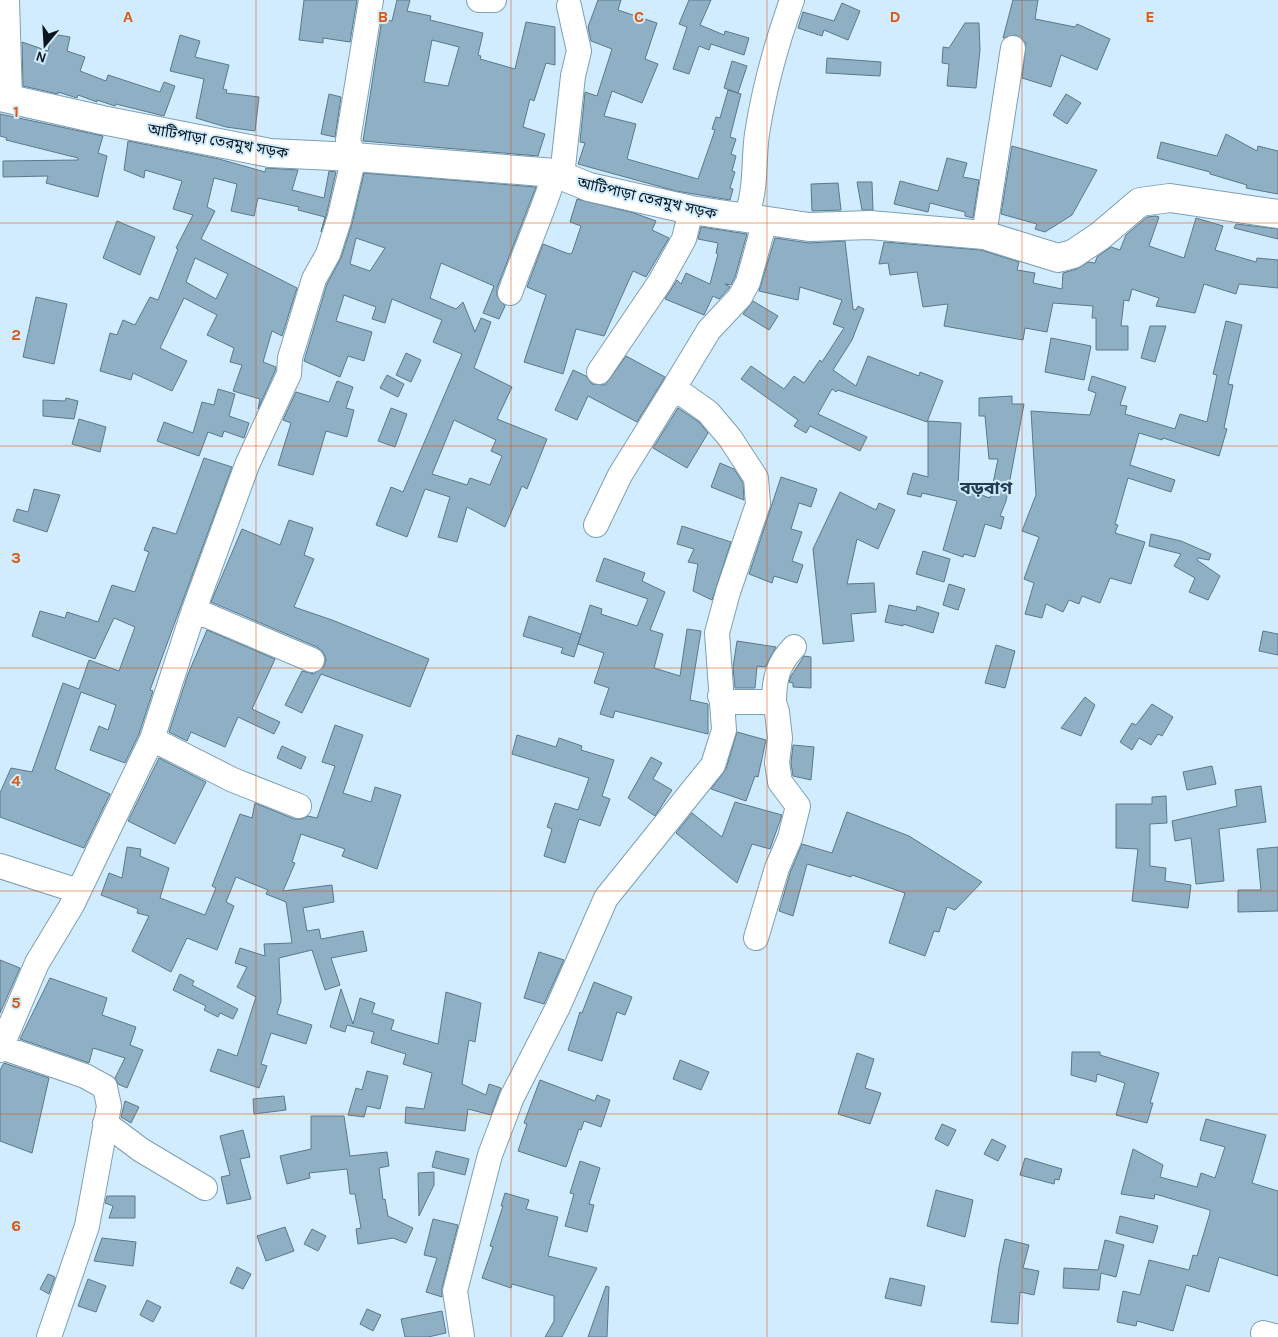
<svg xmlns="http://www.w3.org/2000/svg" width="1278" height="1337" font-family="Karla,'Noto Sans Bengali',sans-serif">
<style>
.building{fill:#8fb0c4;stroke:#5a788c;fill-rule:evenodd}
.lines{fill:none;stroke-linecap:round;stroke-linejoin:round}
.minor-casing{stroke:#7f9fb3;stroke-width:26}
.major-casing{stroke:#7f9fb3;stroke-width:30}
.minor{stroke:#fff;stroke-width:24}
.major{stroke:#fff;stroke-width:28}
.grid{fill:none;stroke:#dd560d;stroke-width:1;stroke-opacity:0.55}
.labels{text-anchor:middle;stroke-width:4;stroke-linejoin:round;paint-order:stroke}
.street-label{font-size:15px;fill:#0a161d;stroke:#d1ecfe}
.quarter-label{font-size:18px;font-weight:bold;fill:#213e4f;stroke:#d1ecfe}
.grid-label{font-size:16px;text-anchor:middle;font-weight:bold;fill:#dd560d;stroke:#d1ecfe;stroke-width:4;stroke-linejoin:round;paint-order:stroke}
</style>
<rect width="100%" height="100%" fill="#d1ecfe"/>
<!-- building -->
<path class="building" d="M304 0H357L350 42 323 38V43L299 40Z
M397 0H410L407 11 431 16 430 20 483 33 478 55 481 56 480 59 515 69 526 22 555 27V65L546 63 534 101 530 99 523 127 545 134 538 156 363 141 382 19 392 21ZM432 40 459 47 448 86 424 82Z
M598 0H621L618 10 657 23 645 59 658 64 642 103 612 91 604 116 636 124 627 159 698 179 715 130 712 129 716 117 720 118 728 90 741 94 730 137 736 139 731 154 736 156 732 171 735 172 730 188 733 189 730 200 676 191 578 164 585 143 580 142 585 92 597 96 612 49 591 41 588 27Z
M689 0H711L700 25 724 35 725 31 749 38 744 55 711 44 709 50 699 46 689 74 673 69 687 27 679 24Z
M1013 0H1038L1035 19 1075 27 1077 24 1110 39 1097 70 1061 55 1051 87 1022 78 1026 43 1016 35 1003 38Z
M842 3 860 11 848 40 824 30 822 36 798 28 803 12 834 21Z
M965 23H979L980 50 976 88 947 86 949 64 942 63 943 47 949 48Z
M52 34 70 37 67 51 85 57 80 71 106 81 108 75 160 92 164 82 175 86 164 116 116 104 115 106 97 100V102L78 95 77 98 58 92V94L23 86 22 42 48 51Z
M180 35 200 41 195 57 229 65 223 89 227 90 226 93 259 97 255 131 226 127 196 118 204 79 170 71Z
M827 58 881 62 880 76 826 73Z
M732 61 747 66 738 93 724 88Z
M329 94 341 97 335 137 321 134Z
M1066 94 1081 103 1067 124 1053 115Z
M0 114 103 136 98 153 107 156 98 197 46 183 48 176 3 177V161L78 160V158L6 140 7 138 0 136Z
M1226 134 1257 151 1258 146 1278 151V194L1246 188 1247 185 1210 174V172L1157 158 1161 142 1217 156Z
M128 141 219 159 265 172 266 168 298 170 292 190 324 198 329 171 336 172 326 216 321 232 325 217 298 210 299 207 258 198 254 216 231 211 237 184 214 178 207 207 215 211 201 239 297 288 282 336 272 331 263 362 276 367 275 371 258 409 260 399 233 391 242 365 230 362 234 348 207 335 217 315 184 298 160 348 187 361 172 391 133 373 131 380 100 371 110 333 117 335 123 320 135 325 150 297 158 300 178 249 176 248 193 215 173 209 182 181 145 170 144 178 124 170ZM195 258 228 274 216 299 186 282Z
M1012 146 1097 170 1072 215 1045 232 1035 229 1037 224 1001 214Z
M947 158 967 163 963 177 979 180 973 218 965 216V212L930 203 928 212 894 204 900 181 938 191Z
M364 173 536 187 497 288V296L505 306 499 319 483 313 494 286 441 263 430 298 456 309 463 302 475 332 481 318 491 322 474 368 512 387 497 419 547 439 527 489 522 486 505 527 467 507 457 542 438 537 450 497 425 489 407 537 376 525 391 487 403 492 462 354 433 342 442 320 392 299 385 323 372 319 376 307 344 295 336 321 372 332 364 361 348 356 340 377 304 361 327 284 341 258 352 224ZM356 238 385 248 370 271 350 264ZM454 420 496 440 491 451 502 456 490 485 470 478 467 485 432 474Z
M857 182H872L873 210H862Z
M838 183 841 210 812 211 811 184Z
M577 199 634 213 656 221 652 230 669 238 646 277 633 271 604 336 576 329 563 374 524 362 546 295 527 287 543 244 569 254 572 253 581 226 570 222Z
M1156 216 1159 217 1149 246 1184 258 1196 218 1223 226 1215 250 1256 262 1257 258 1278 260V288L1239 284 1236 294 1204 284 1195 313 1156 306 1159 298 1132 289 1129 301 1124 300 1121 326H1128V350H1096V318H1092L1093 306 1053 303 1047 332 1025 328 1023 340 944 326 948 304 923 307 917 272 890 275 888 263 879 264 884 242 981 250 1019 262 1017 270 1035 273 1033 283 1062 289 1063 273 1077 269 1088 262 1095 263 1097 257 1111 247 1120 250 1126 235 1147 217Z
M117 221 155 237 140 275 103 258Z
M1236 224 1278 229V239L1234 228Z
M701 227 747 234 735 277 731 285 725 284 730 287 719 299 713 296 704 315 665 299 677 280 681 284 686 273 710 284 718 254 716 253 718 243 698 239Z
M775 238 809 243 845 241 853 309 856 310 858 306 864 309 852 340 833 370 856 386 868 356 919 376 920 372 943 381 927 422 838 390 836 392 832 389 818 414 867 437 860 451 810 426 806 433 794 426 798 420 741 379 751 366 784 389 794 376 804 383 820 360 822 362 844 328 833 324 842 300 800 287 798 300 759 291Z
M36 297 67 304 54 364 23 357Z
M753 301 778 316 769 330 743 314Z
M1226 321 1242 325 1228 384 1233 385 1224 428 1227 429 1219 456 1163 438 1162 440 1139 433 1130 465 1175 480 1171 492 1128 478 1115 524 1118 525 1115 533 1145 542 1131 584 1110 578 1100 603 1082 596 1079 604 1069 600 1063 612 1046 604 1042 618 1025 614 1034 583 1024 579 1039 537 1022 531 1036 495 1031 411 1090 415 1096 393 1088 390 1092 376 1126 387 1120 405 1127 406 1125 414 1175 429 1180 414 1207 422 1217 375 1213 374Z
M1150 326H1166L1155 362 1141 358Z
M1051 338 1091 346 1084 380 1045 372Z
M406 353 421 360 411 382 396 375Z
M626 356 665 377 637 422 588 396 577 420 555 410 573 370 586 376 592 384 605 385Z
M387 375 404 384 398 397 380 388Z
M337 381 353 387 346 408 354 410 347 437 326 431 313 475 278 465 291 423 283 420 296 392 329 402Z
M218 389 235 394 229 416 249 423 244 438 224 431 222 437 208 432 199 456 157 441 164 422 193 433 202 402 214 405Z
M1012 396V404H1024L1006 501 1000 516 1004 517 1001 529 985 524 975 557 964 554 963 557 943 550 957 501 922 493 921 497 907 494 913 473 928 477V421L961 423 958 487 990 498 998 459H989L985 416H979V398Z
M66 398 78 401 74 419 43 416V400L65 401Z
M391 408 407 414 395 447 378 441Z
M678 408 699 422 708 433 687 468 653 448Z
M79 419 106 427 100 452 72 444Z
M204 458 232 467 150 690 153 691 139 734 125 763 90 750 99 726 108 730 116 705 81 692 55 769 110 794 84 848 0 817V793L11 768 32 772 63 683 79 689 89 660 119 671 135 627 114 618 95 659 32 636 40 611 65 618 67 612 98 622 112 585 135 592 149 552 144 550 153 527 176 534Z
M720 463 734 469 743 483 744 500 711 487Z
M781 477 817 489 811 507 799 503 791 529 802 532 792 561 803 565 797 583 774 576 772 583 749 574Z
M34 489 60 495 47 532 13 521 17 509 28 512Z
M840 492 876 510 879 503 895 510 878 549 857 539 847 584 874 583 876 612 851 614 854 641 823 644 813 549Z
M289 520 313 528 304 555 314 559 294 607 332 620 429 659 410 707 321 674 302 713 285 705 302 671 314 674 324 666 326 659 323 652 317 647 211 602 242 529 280 545Z
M682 526 731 542 712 600 693 591 698 564 688 562 694 549 677 544Z
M1151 534 1181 541 1211 554 1209 560 1198 558 1197 560 1220 576 1208 600 1189 592 1195 578 1174 566 1181 554 1149 546Z
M923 551 950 559 944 582 916 574Z
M604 558 645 573 642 581 665 592 650 630 663 634 654 668 680 676 687 629 701 631 690 700 708 704V734L615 711 613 718 600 714 609 688 594 683 604 653 578 644 590 605 602 609 601 614 637 626 648 599 596 581Z
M949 584 965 589 958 610 943 605Z
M889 605 916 611 917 606 939 613 933 633 903 624V626L885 622Z
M529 616 581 634 574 657 561 653 563 648 523 636Z
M207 630 275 659 252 709 280 722 274 734 238 717 225 747 191 732 187 741 169 732 188 674Z
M1263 631 1278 634V655L1259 651Z
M737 641 776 647 765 667 757 666 755 688H735L733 667Z
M996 645 1015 651 1005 688 985 683Z
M804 656 811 657V688L793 687V683L789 682 791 676Z
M1085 697 1095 705 1081 736 1061 728Z
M1152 704 1173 717 1162 736 1158 734 1151 745 1139 738 1132 750 1120 742 1132 723 1136 725Z
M335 725 363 735 343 793 371 802 375 787 401 795 377 869 342 856 345 849 301 834 292 862 295 863 283 891 332 885 334 902 303 908 307 931 319 929 321 939 363 931 367 951 331 958 340 985 325 990 312 950 279 958 281 1001 277 1014 312 1025 306 1044 271 1033 261 1064 267 1066 259 1088 210 1071 218 1049 237 1056 256 997 237 987 247 967 235 963 240 948 265 956 264 944 292 943 286 902 266 894 268 890 236 877 226 902 234 906 217 950 187 938 171 972 132 951 149 916 137 913 138 909 101 895 109 873 122 878 127 847 141 849 140 856 169 868 160 898 205 915 216 888 212 886 240 814 252 818 255 803 294 819H302L308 816 317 818 335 766 322 762Z
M737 732 766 740 758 777 755 776 746 801 711 789 726 769Z
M517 735 556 747 559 738 582 746 581 750 614 760 602 796 610 799 600 826 579 819 565 863 544 856 552 829 547 827 555 803 578 810 589 778 512 754Z
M793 745 814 747 811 780 793 776 791 763Z
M282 746 306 757 301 769 277 758Z
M651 757 662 763 653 779 672 790 655 816 628 798Z
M159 758 206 782 175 844 128 821Z
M1212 766 1216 784 1187 790 1183 772Z
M1261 786 1266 822 1219 829 1224 881 1196 884 1191 838 1175 841 1172 821 1237 806 1235 790Z
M1166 796 1167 823 1150 824V866L1166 868 1165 881 1191 885 1188 908 1132 901 1138 849 1116 848V804H1152V797Z
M735 802 782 815 770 849 752 844 737 883 676 833 692 813 722 837Z
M847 812 909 836 982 882 955 910 947 907 939 932 934 931 925 956 889 943 905 893 852 875 851 877 807 864 793 916 779 911 790 873 802 844 832 853Z
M1278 847V911L1238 912V890H1261L1257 849Z
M539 952 564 960 544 1004 524 998Z
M0 960 20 968 0 1013Z
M180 974 194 981 192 985 238 1009 233 1019 220 1013 218 1017 204 1010 206 1006 173 990Z
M50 978 107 998 102 1015 136 1027 130 1045 143 1050 127 1088 118 1084 115 1078 125 1058 93 1048 89 1063 20 1039Z
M594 982 632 997 625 1015 617 1012 602 1061 568 1050 580 1012 582 1013Z
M341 989 353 1024 360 998 375 1003 372 1013 394 1020 391 1030 438 1044 446 992 481 1003 475 1042 469 1040 462 1084 486 1095 489 1084 501 1088 491 1115 468 1109 465 1131 405 1123 406 1107 424 1109 432 1073 403 1064 406 1054 371 1043 374 1032 347 1025 345 1032 330 1027Z
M1072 1052H1100V1055L1159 1073 1150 1103H1153L1147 1123 1116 1115 1125 1083 1097 1074 1096 1082 1071 1075Z
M857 1053 874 1059 865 1088 881 1093 870 1124 838 1114Z
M680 1060 709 1072 701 1090 673 1079Z
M4 1063 49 1078 32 1153 0 1141V1070Z
M367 1071 388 1076 380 1109 367 1106 364 1117 348 1115 356 1088 362 1090Z
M540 1080 595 1101 597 1095 610 1100 601 1127 584 1121 581 1130 579 1129 566 1167 518 1151 527 1124 524 1123Z
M284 1096 286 1110 254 1114 253 1099Z
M125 1101 139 1107 131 1123 121 1117Z
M311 1116H344L350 1156 387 1152 389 1166 379 1168 383 1200 385 1199 388 1216 413 1228 406 1243 393 1238 358 1244 356 1229 361 1228 355 1194H350L347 1169 309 1173 310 1178 287 1184 280 1156 311 1149Z
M1206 1119 1266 1135 1252 1183 1278 1191V1276L1219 1257 1209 1292 1186 1285 1173 1331 1137 1321 1136 1326 1117 1322 1123 1291 1140 1295 1149 1260 1189 1270 1193 1255 1197 1256 1210 1213V1210L1155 1194 1154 1199 1121 1194 1133 1149 1163 1165 1160 1177 1197 1187 1201 1173 1215 1178 1225 1147 1200 1140Z
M942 1124 956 1130 948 1146 935 1139Z
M243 1130 250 1157 240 1159 251 1199 227 1204 221 1177 230 1175 220 1136Z
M992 1139 1006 1146 998 1161 984 1154Z
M436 1151 469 1159 465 1175 432 1167Z
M1025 1158 1062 1169 1059 1180 1055 1179 1054 1184 1020 1175Z
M580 1161 600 1168 589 1204 594 1205 587 1232 565 1226 574 1194 570 1193Z
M434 1172V1185L419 1216 418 1173Z
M936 1190 973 1200 965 1237 927 1226Z
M505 1193 529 1200 526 1209 558 1217 548 1256 597 1268 562 1337H545L554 1321V1296L512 1284 511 1288 482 1278 493 1247 490 1246 503 1206H501Z
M107 1196H135V1218H109L113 1206 105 1203Z
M1120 1216 1158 1226 1153 1243 1116 1233Z
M433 1219 458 1225 442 1288V1297L426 1292 437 1258 424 1255Z
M285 1227 294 1251 266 1261 257 1236Z
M312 1229 326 1236 318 1251 304 1244Z
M102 1238 136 1242 133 1266 94 1261Z
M1005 1239 1029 1245 1023 1268 1039 1271 1034 1295 1020 1292 1018 1324 991 1322 999 1267Z
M1105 1240 1124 1245 1116 1277 1101 1273 1099 1290 1063 1288 1064 1268 1098 1270Z
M237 1267 251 1274 243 1289 230 1283Z
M48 1274 55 1277 49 1294 40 1289Z
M890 1278 925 1286 921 1306 885 1298Z
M88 1279 106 1286 96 1312 78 1306Z
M606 1286 609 1287 607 1337H588Z
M147 1300 161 1307 153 1322 140 1315Z
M367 1309 381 1315 373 1331 360 1324Z
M442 1311 446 1333 428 1337H405L401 1319Z"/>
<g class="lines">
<!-- minor casing -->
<g class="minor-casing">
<path id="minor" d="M7 0 10 99
M479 0H494
M562 176 573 76 579 51 569 6
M745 218C757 192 753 162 757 134 764 88 776 45 792 0
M984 235 1013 48
M510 293C524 253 542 214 555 173
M599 372 660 282 684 239 691 210
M596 525 620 475 674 388
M194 610 312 660
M720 696 731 702H774C774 679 778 663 794 647
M152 739 233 780 299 806
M0 866 78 891
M756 938 777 868 790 838 798 806 780 782 777 763 780 738 777 712 774 702
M1 1047 85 1076 105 1087 109 1106 87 1226 49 1337
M0 1050 37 963 72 905 152 739 194 610 247 465 289 374 290 358 314 279 328 254 339 220 354 157 348 140 371 0
M105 1123 141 1150 205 1188
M1263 1333 1278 1337
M462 1337 455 1291 490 1155 512 1097 558 1007 606 898 713 765 724 730 717 633 728 592 758 504 756 478 730 438 708 412 674 388 709 330 740 297 748 282 765 221"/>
</g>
<!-- major casing -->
<g class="major-casing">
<path id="major" d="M0 97 102 120 270 153 354 157 555 173 589 187 691 210 809 227 870 225 984 235 1058 258 1073 254 1100 236 1140 202 1170 198 1278 214"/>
</g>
<!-- minor -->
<use href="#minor" class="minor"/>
<!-- major -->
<use href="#major" class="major"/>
</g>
<!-- grid -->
<path class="grid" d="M256 0V1337M511 0V1337M767 0V1337M1022 0V1337M0 223H1278M0 446H1278M0 668H1278M0 891H1278M0 1114H1278"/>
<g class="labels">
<!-- street labels -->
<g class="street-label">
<text transform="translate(218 141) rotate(10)" y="5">আটিপাড়া তেরমুখ সড়ক</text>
<text transform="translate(647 198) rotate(13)" y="5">আটিপাড়া তেরমুখ সড়ক</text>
</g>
<!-- quarter labels -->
<g class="quarter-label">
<text x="986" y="494">বড়বাগ</text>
</g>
</g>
<g class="grid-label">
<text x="128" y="22">A</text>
<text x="383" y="22">B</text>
<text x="639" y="22">C</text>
<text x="895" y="22">D</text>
<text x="1150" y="22">E</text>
<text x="16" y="117">1</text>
<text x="16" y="340">2</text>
<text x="16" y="563">3</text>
<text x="16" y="786">4</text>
<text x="16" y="1008">5</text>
<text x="16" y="1231">6</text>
</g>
<!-- north arrow -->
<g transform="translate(45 45) rotate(198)" stroke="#d1ecfe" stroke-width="4" paint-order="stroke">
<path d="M0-4L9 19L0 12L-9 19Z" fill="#0a161d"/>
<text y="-8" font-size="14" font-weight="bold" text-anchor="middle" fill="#0a161d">N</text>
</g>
</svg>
